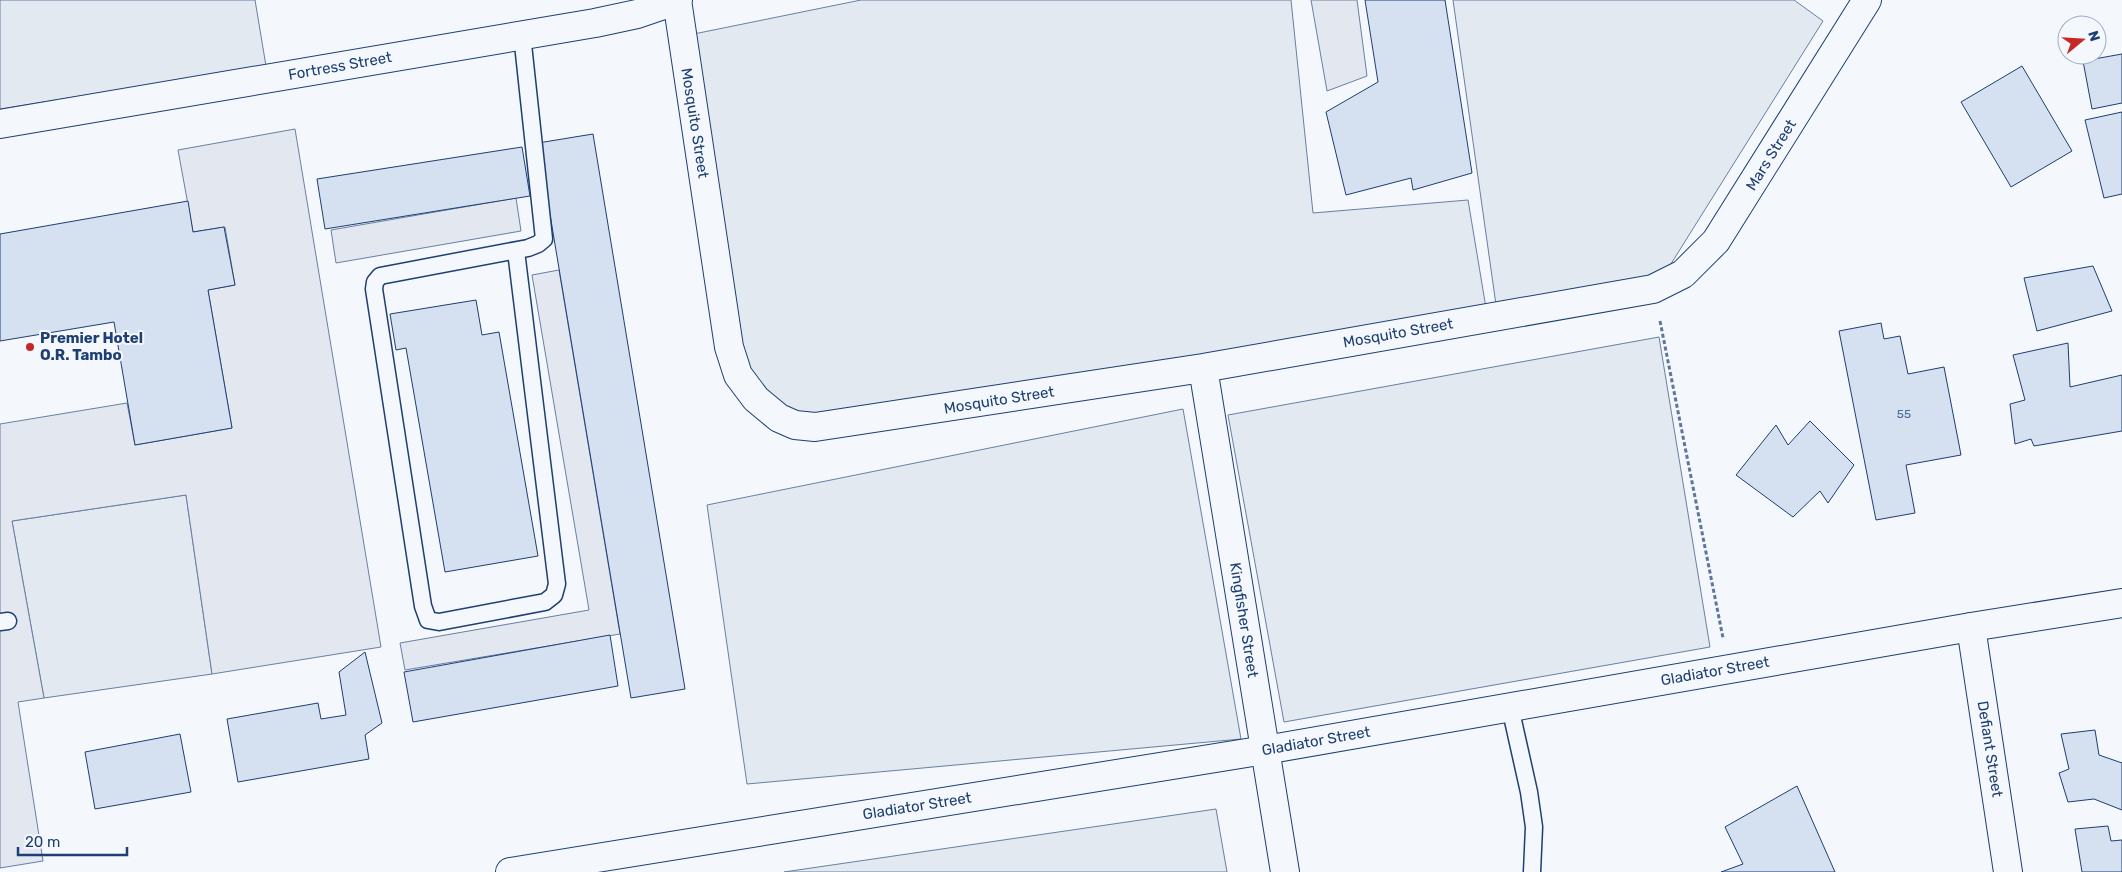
<svg xmlns="http://www.w3.org/2000/svg" width="2122" height="872" font-family="Rubik,sans-serif">
<style>
.green{fill:#e3e9f0;stroke:#687fa3}
.parking{fill:#e3e8f0;stroke:#687fa3}
.building{fill:#d5e0f0;stroke:#1d3f73}
.lines{fill:none;stroke-linecap:round;stroke-linejoin:round}
.lane-casing{stroke:#1d3f73;stroke-width:19}
.street-casing{stroke:#1d3f73;stroke-width:30}
.secondary-casing{stroke:#1d3f73;stroke-width:30}
.path{stroke:#5e769c;stroke-width:3;stroke-dasharray:4 2.5;stroke-linecap:butt}
.lane{stroke:#f4f7fb;stroke-width:16}
.street{stroke:#f4f7fb;stroke-width:28}
.secondary{stroke:#f4f7fb;stroke-width:28}
.poi-dot{fill:#c62828;stroke:#f4f7fb;stroke-width:2}
.labels{text-anchor:middle;stroke-width:4;stroke-linejoin:round;paint-order:stroke}
.number-label{font-size:12px;fill:#4b6792}
.street-label{font-size:15px;fill:#1d3f73;stroke:#f4f7fb}
.poi-label{font-size:15px;font-weight:bold;fill:#1d3f73;stroke:#f4f7fb;text-anchor:start}
</style>
<rect width="100%" height="100%" fill="#f4f7fb"/>
<!-- green -->
<path class="green" d="M0 0H255L266 66 0 109Z
M861 0H1291L1313 213 1468 200 1487 314 803 427 731 360 679 37Z
M1453 0H1794L1823 21 1659 283 1498 319Z
M1659 337 1710 647 1284 722 1228 415Z
M1183 409 1241 739 747 784 707 505Z
M186 495 212 674 44 698 12 521Z
M1216 809 1227 872H784Z"/>
<!-- parking -->
<path class="parking" d="M1311 0H1357L1367 76 1327 91Z
M295 129 381 647 212 674 186 495 12 521 44 698 18 702 43 861 0 868V424L127 403 135 445 232 428 208 290 235 285 225 227 193 232 178 150Z
M516 198 521 231 336 263 331 230Z
M559 270 620 634 405 670 400 643 589 610 532 275Z"/>
<!-- building -->
<path class="building" d="M1365 0H1445L1472 173 1413 190 1411 178 1346 195 1326 112 1378 82Z
M2122 54V103L2092 109 2083 61Z
M2022 66 2072 151 2011 187 1961 102Z
M2122 112V194L2104 198 2085 120Z
M593 134 685 689 631 698 538 143Z
M522 147 530 196 325 229 317 179Z
M188 201 193 232 224 227 235 285 208 290 232 428 135 445 114 322 0 341V234Z
M2093 266 2112 311 2037 331 2024 278Z
M476 300 482 335 499 332 538 556 445 572 406 348 396 350 390 314Z
M1881 323 1884 339 1900 336 1908 374 1944 367 1961 455 1906 465 1915 513 1876 520 1839 331Z
M2068 343 2070 387 2122 375V431L2034 446 2031 439 2015 444 2010 404 2025 400 2013 355Z
M1810 421 1854 465 1828 503 1820 491 1793 517 1736 475 1776 425 1788 445Z
M610 635 618 686 413 722 404 672Z
M365 652 382 723 365 735 369 759 238 782 227 719 318 703 321 719 346 715 339 672Z
M2095 730 2099 755 2122 763V810L2094 799 2068 802 2059 773 2069 769 2061 734Z
M180 734 191 792 95 809 85 752Z
M1797 786 1835 872H1721L1743 864 1725 827Z
M2108 826 2111 841 2122 840V872H2082L2075 829Z"/>
<g class="lines">
<!-- lane casing -->
<g class="lane-casing">
<path id="lane" d="M516 251 557 584 554 595 545 602 439 622 428 620 423 606 374 289 375 282 380 276 528 248 538 244 544 239 522 35
M0 622 8 621
M1510 707 1529 792 1534 827 1532 872"/>
</g>
<!-- street casing -->
<g class="street-casing">
<path id="street" d="M677 0 729 347 738 375 756 399 779 418 795 425 815 427 1203 368 1653 289 1683 274 1716 241 1867 0
M0 124 595 23 637 14 678 0
M1203 368 1285 872
M1971 627 2008 872"/>
</g>
<!-- secondary casing -->
<g class="secondary-casing">
<path id="secondary" d="M510 872 1265 750 1971 627 2122 603"/>
</g>
<!-- path -->
<path class="path" d="M1660 321 1723 638"/>
<!-- lane -->
<use href="#lane" class="lane"/>
<!-- street -->
<use href="#street" class="street"/>
<!-- secondary -->
<use href="#secondary" class="secondary"/>
</g>
<!-- markers -->
<circle class="poi-dot" cx="30" cy="347" r="5"/>
<g class="labels">
<!-- number labels -->
<g class="number-label">
<text x="1904" y="418">55</text>
</g>
<!-- street labels -->
<g class="street-label">
<text transform="translate(340 66) rotate(-10)" y="5">Fortress Street</text>
<text transform="translate(695 123) rotate(81)" y="5">Mosquito Street</text>
<text transform="translate(1771 155) rotate(-58)" y="5">Mars Street</text>
<text transform="translate(1398 333) rotate(-10)" y="5">Mosquito Street</text>
<text transform="translate(999 400) rotate(-9)" y="5">Mosquito Street</text>
<text transform="translate(1244 620) rotate(81)" y="5">Kingfisher Street</text>
<text transform="translate(1715 671) rotate(-10)" y="5">Gladiator Street</text>
<text transform="translate(1316 741) rotate(-10)" y="5">Gladiator Street</text>
<text transform="translate(1990 749) rotate(81)" y="5">Defiant Street</text>
<text transform="translate(917 806) rotate(-9)" y="5">Gladiator Street</text>
</g>
<!-- poi labels -->
<g class="poi-label">
<text x="40" y="343">Premier Hotel<tspan x="40" dy="17">O.R. Tambo</tspan></text>
</g>
</g>
<!-- north arrow -->
<g transform="translate(2082 40) rotate(72)"><circle r="24" fill="#f4f7fb" stroke="#9eadc5"/>
<path d="M0-4L9 19L0 12L-9 19Z" fill="#c62828"/>
<text y="-8" font-size="14" font-weight="bold" text-anchor="middle" fill="#1d3f73">N</text>
</g>
<!-- scale -->
<path d="M18 847v8h109v-8" fill="none" stroke="#1d3f73" stroke-width="2.5"/>
<text x="25" y="847" font-size="15" fill="#1d3f73" stroke="#f4f7fb" stroke-width="4" paint-order="stroke">20 m</text>
</svg>
